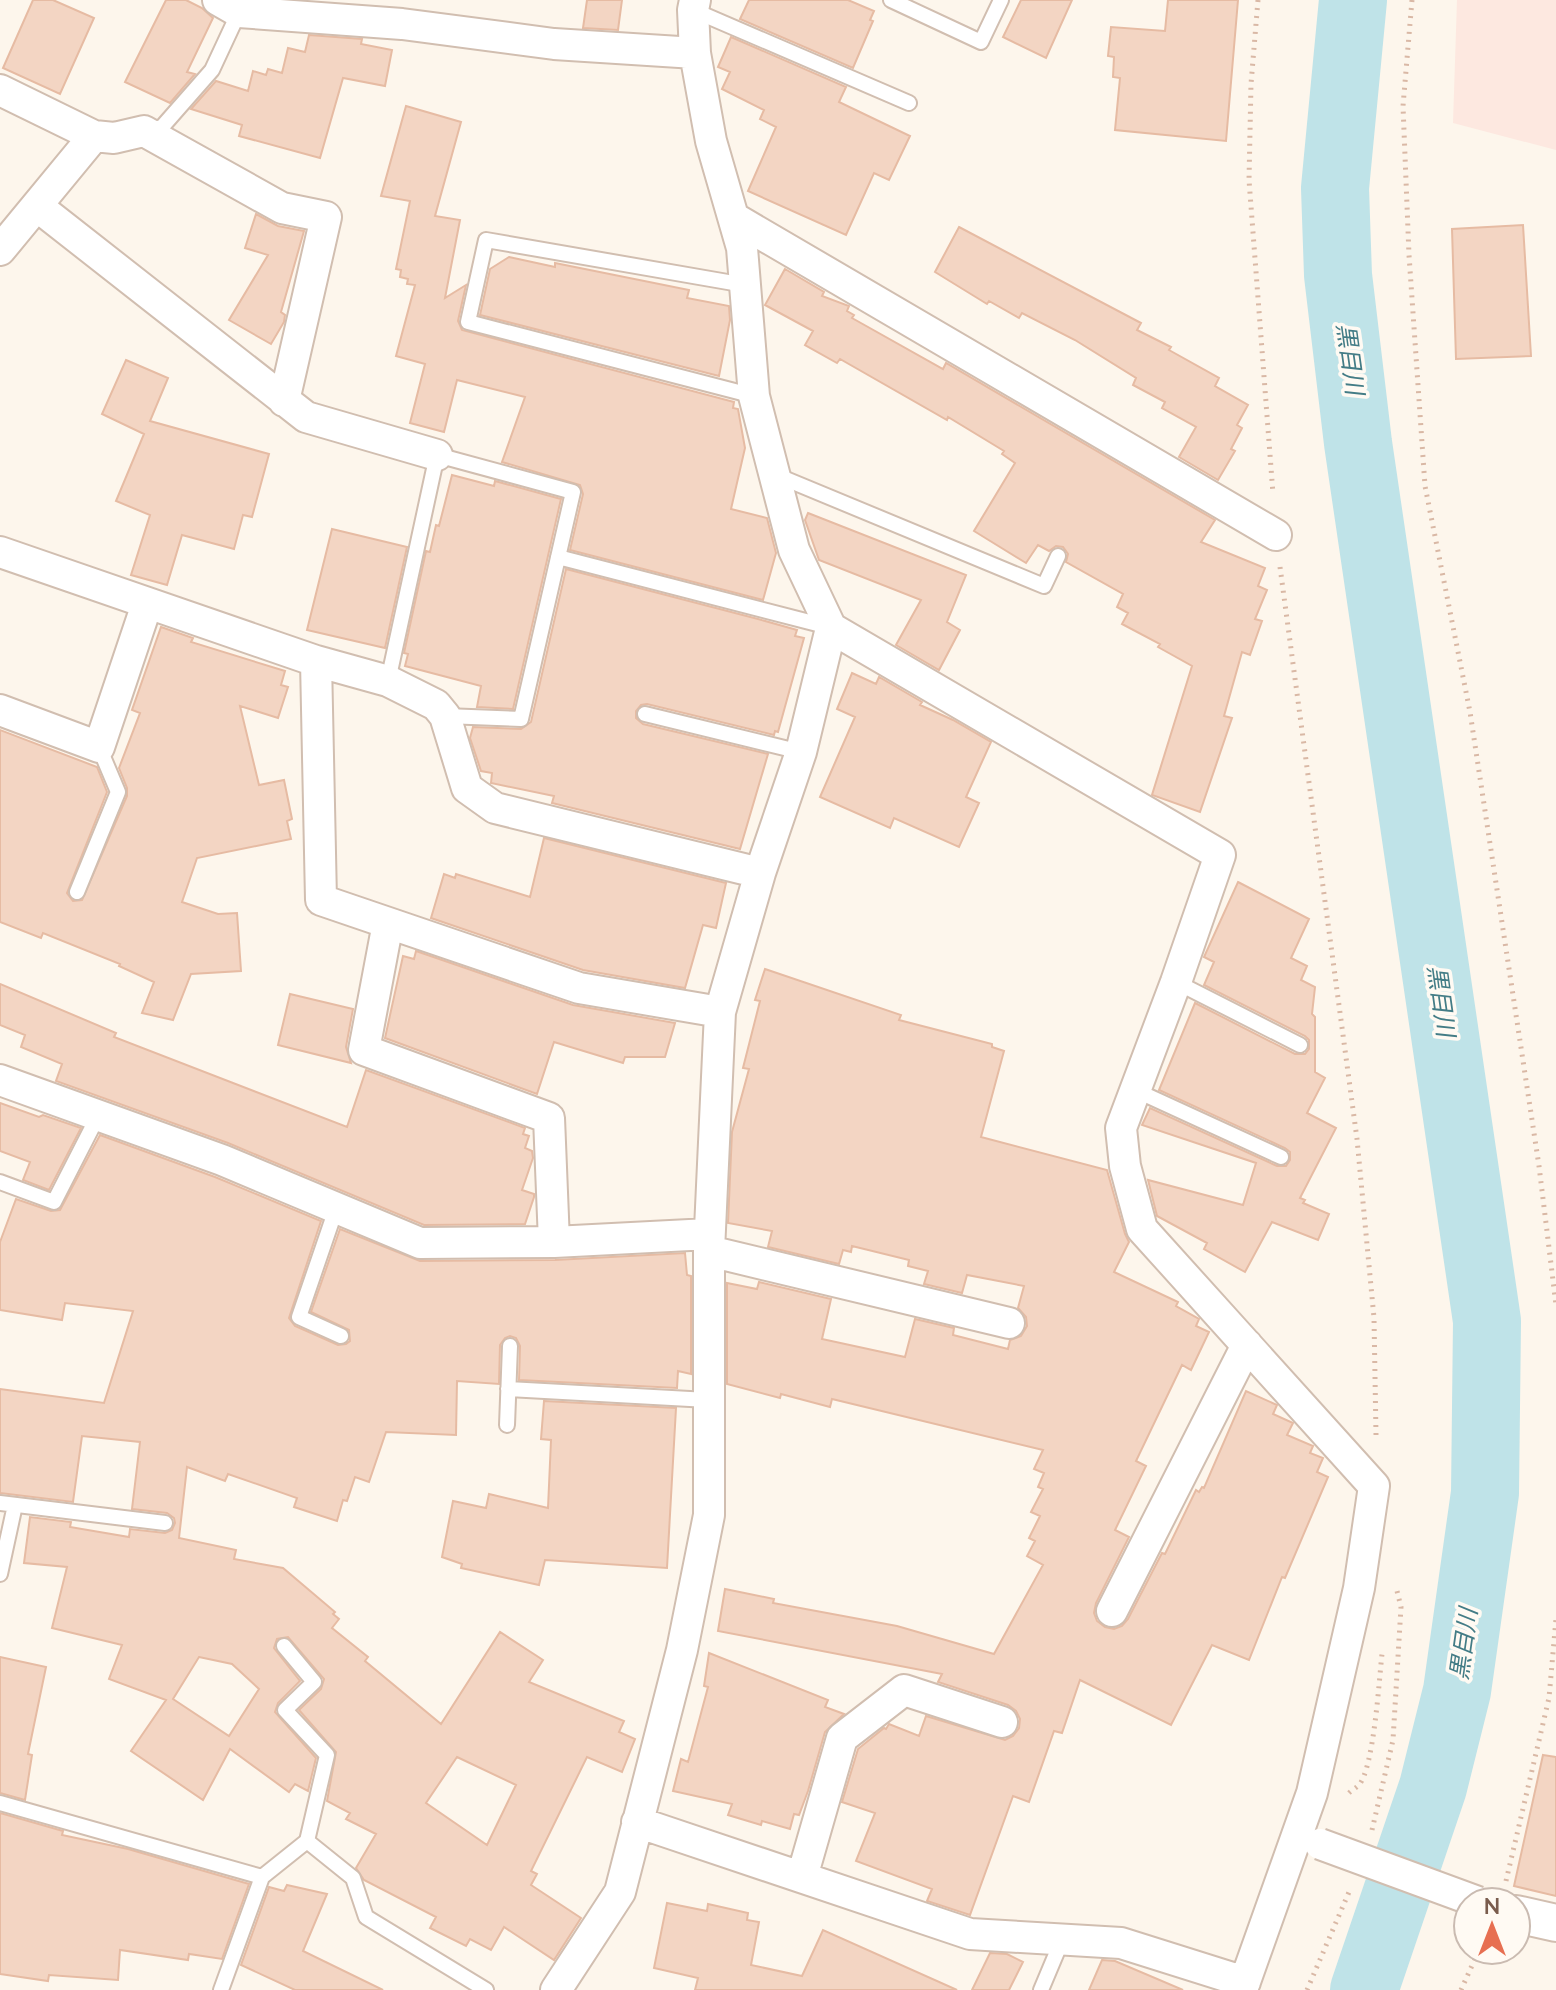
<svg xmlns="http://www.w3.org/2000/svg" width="1556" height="1990" font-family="'Nunito Sans','Noto Sans JP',sans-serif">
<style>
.commercial{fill:#fde8e0}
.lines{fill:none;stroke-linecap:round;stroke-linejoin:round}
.river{stroke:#bfe3e8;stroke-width:68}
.building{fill:#f3d5c3;stroke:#e6bba3;stroke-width:2;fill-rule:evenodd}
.service-casing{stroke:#d1beb0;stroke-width:18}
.minor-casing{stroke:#d1beb0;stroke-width:34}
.tertiary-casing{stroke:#d1beb0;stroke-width:40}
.path{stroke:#d9b8a5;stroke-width:5;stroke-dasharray:2 6;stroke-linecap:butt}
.service{stroke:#fff;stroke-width:14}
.minor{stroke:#fff;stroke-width:30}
.tertiary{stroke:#fff;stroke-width:36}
.minor-bridge-casing{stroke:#d1beb0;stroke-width:34;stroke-linecap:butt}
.minor-bridge{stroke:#fff;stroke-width:30}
.labels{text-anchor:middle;stroke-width:7;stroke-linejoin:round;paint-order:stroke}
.water-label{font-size:24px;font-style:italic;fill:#437c86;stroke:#fffaf3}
</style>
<rect width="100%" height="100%" fill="#fdf6ec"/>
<!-- commercial -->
<path class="commercial" d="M1457 0H1556V150L1453 123Z"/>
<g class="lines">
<!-- river -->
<path class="river" d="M1353 0 1335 188 1338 275 1358 443 1487 1321 1485 1493 1457 1691 1433 1787 1364 1990"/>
</g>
<!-- building -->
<path class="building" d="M33 0H53L94 18 60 94 3 68Z
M166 0H186L202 8 213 18 187 72 195 74 170 103 125 82Z
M587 0H622L618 30 583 28Z
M749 0H848L874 11 870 20 873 21 853 68 740 19Z
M1021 0H1072L1046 58 1003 37Z
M1168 0H1238L1226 141 1115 130 1120 78 1113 77 1114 57 1108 56 1111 27 1165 31Z
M309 35 362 39 361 44 392 50 385 86 343 78 320 158 239 136 242 125 191 109 216 81 248 91 253 71 266 75 268 69 282 73 288 48 305 52Z
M731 37 846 87 839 102 910 136 889 180 874 173 846 235 748 191 776 127 760 119 764 110 722 89 730 72 718 67Z
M406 106 461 122 435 216 460 220 445 298 466 285 458 321 462 330 734 402 733 408 738 409 745 448 731 509 767 518 776 553 763 600 570 550 583 494 580 485 502 462 525 397 457 380 444 432 410 423 425 364 396 356 415 285 407 284 408 279 400 277 401 270 396 269 410 201 381 196Z
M256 214 278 226 304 231 281 312 285 315 284 322 271 344 229 320 268 255 245 248Z
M1523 225 1531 356 1456 359 1452 229Z
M959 227 1141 323 1137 330 1171 347 1169 350 1219 378 1215 386 1248 405 1237 425 1242 428 1231 449 1235 451 1218 480 1179 457 1196 427 1162 408 1165 402 1133 385 1136 378 1075 340 1022 313 1019 318 989 301 987 304 935 272Z
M509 257 555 267V263L689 290 687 298 729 306 730 320 719 376 480 315 490 269Z
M785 269 824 292 822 296 849 306 847 311 854 315 852 318 943 369 946 363 1215 520 1201 542 1265 568 1258 586 1267 590 1255 619 1262 621 1250 655 1242 652 1224 716 1232 718 1200 812 1152 795 1192 666 1158 647 1160 644 1122 624 1128 613 1117 607 1123 594 1066 562 1068 554 1063 547 1056 546 1049 551 1038 545 1026 563 974 531 1015 463 1002 454 1004 451 948 417 947 420 840 359 837 363 805 345 813 331 765 305Z
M126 360 168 378 150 421 269 454 252 517 243 515 234 549 182 535 167 585 131 575 150 515 116 501 144 434 102 414Z
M452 475 494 486 495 481 561 499 513 709 477 707 481 686 405 666 408 654 404 653 426 551 430 552 436 525 439 526Z
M808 513 966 575 947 622 960 630 939 670 896 645 921 600 819 560 805 520Z
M332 529 407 547 385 648 307 630Z
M566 569 758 619 797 630 795 636 804 638 778 732 775 731 774 735 647 704 641 705 636 711V718L643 724 768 754 740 849 552 803 554 796 491 783 492 773 481 771 470 738 473 727 521 729 531 722Z
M161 627 193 638 191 642 285 671 281 685 288 687 278 718 240 706 259 785 284 780 292 819 287 821 291 839 197 858 182 902 218 914 237 913 241 971 191 974 173 1020 142 1013 154 982 119 966 120 964 43 933 41 938 0 922V730L97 767 107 792 67 893 73 901 82 900 127 796V788L119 768 140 713 132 710Z
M852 673 876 684 879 677 922 702 920 705 953 720 991 742 966 797 979 803 959 847 894 818 890 828 820 797 855 717 837 709Z
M544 838 726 883 716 928 703 925 685 988 583 970 431 918 444 874 455 878 456 874 530 897Z
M1238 882 1309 919 1291 958 1307 966 1301 980 1315 987 1312 1014 1315 1017V1072L1325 1078 1307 1113 1336 1128 1300 1198 1305 1200 1303 1203 1329 1214 1318 1240 1272 1222 1245 1272 1204 1249 1207 1243 1157 1216 1148 1180 1243 1205 1256 1163 1142 1125 1150 1108 1277 1166H1286L1290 1160V1152L1285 1148 1159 1090 1195 1003 1295 1054H1305L1309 1049V1040L1305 1036 1204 985 1214 962 1204 957Z
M416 951 573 1005 675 1023 665 1057H625L623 1063 554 1042 537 1094 385 1038 403 956 414 959Z
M765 969 901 1015 899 1020 992 1044V1047L1004 1051 981 1137 1107 1170 1125 1234 1129 1242 1114 1272 1178 1302 1176 1306 1199 1319 1196 1326 1209 1332 1191 1370 1182 1365 1136 1461 1146 1466 1115 1530 1129 1537 1096 1603 1094 1613 1097 1621 1105 1627 1114 1629 1122 1626 1128 1619 1162 1553 1165 1554 1196 1490 1199 1492 1202 1487 1204 1488 1246 1391 1277 1405 1273 1414 1293 1423 1287 1435 1313 1446 1310 1453 1323 1458 1317 1472 1328 1477 1285 1578 1282 1577 1249 1660 1212 1645 1171 1725 1080 1680 1062 1733 1054 1731 1029 1802 1013 1796 970 1915 927 1901 932 1889 856 1861 875 1813 842 1802 858 1749 884 1728 886 1729 889 1724 919 1736 926 1716 1005 1740 1013 1736 1019 1728 1020 1719 1016 1711 1008 1705 938 1682 942 1674 718 1631 725 1589 774 1599 773 1603 897 1626 994 1654 1043 1565 1027 1556 1035 1541 1029 1538 1040 1516 1031 1512 1043 1489 1038 1487 1044 1473 1034 1469 1043 1450 832 1399 830 1407 781 1394 780 1398 727 1384V1283L757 1289 759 1282 831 1299 822 1339 905 1357 915 1319 954 1328 953 1335 1008 1349 1010 1340 1021 1336 1027 1326 1026 1317 1018 1308 1024 1286 967 1275 962 1293 924 1284 928 1271 908 1266 909 1260 852 1246 851 1252 843 1250 839 1264 768 1247 772 1231 728 1223 732 1132 749 1069 743 1068 760 1001 755 1000Z
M0 984 116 1033 114 1037 347 1127 366 1070 525 1128 523 1134 529 1136 525 1148 532 1151 533 1158 522 1190 534 1194V1197L525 1224 424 1225 228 1143 56 1081 62 1064 21 1047 25 1035 0 1025Z
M290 994 353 1009 346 1047 351 1063 278 1045Z
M0 1103 39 1117 43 1115 81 1128 49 1190 23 1180 30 1162 0 1151Z
M100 1135 215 1177 321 1221 289 1318 295 1326 338 1345 346 1344 350 1341 349 1330 311 1312 340 1229 420 1261 555 1260 685 1253 687 1275 691 1276V1374L678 1371 677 1388 519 1380 520 1346 516 1338 510 1336 505 1338 500 1345 499 1384 457 1381 456 1435 386 1432 369 1482 355 1477 347 1501 343 1500 337 1521 294 1507 297 1498 228 1474 225 1481 187 1467 179 1538 236 1550 234 1559 283 1568 335 1612 333 1614 339 1619 332 1628 368 1657 365 1661 441 1724 500 1632 543 1660 529 1682 624 1721 619 1732 635 1739 622 1772 587 1757 531 1871 537 1874 531 1885 581 1918 554 1960 504 1927 491 1950 470 1939 466 1946 430 1928 436 1917 364 1880 356 1868 376 1834 346 1819 350 1813 327 1801 336 1752 299 1710 321 1689 324 1679 288 1637 277 1639 274 1648 300 1681 278 1703 275 1712 316 1758 308 1791 295 1784 289 1792 230 1749 203 1800 131 1751 166 1700 109 1679 122 1645 52 1628 67 1567 24 1563 30 1517 71 1522 70 1527 129 1537 130 1529 165 1533 172 1530 175 1523 174 1518 167 1513 132 1509 140 1442 82 1436 73 1502 0 1493V1389L104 1403 133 1311 65 1303 62 1320 0 1310V1242L16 1199 51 1211 60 1210ZM199 1657 232 1664 259 1689 229 1736 173 1699ZM457 1757 516 1785 487 1845 426 1803Z
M544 1401 676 1408 667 1568 545 1560 539 1585 461 1568 462 1564 442 1557 453 1501 486 1508 489 1494 548 1508 551 1440 541 1439Z
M709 1653 828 1700 825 1707 844 1714 825 1732 808 1791 799 1815 794 1814 790 1829 762 1821 761 1825 728 1815 732 1804 673 1791 681 1759 688 1762 708 1687 704 1686Z
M0 1657 46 1667 28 1754 32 1755 25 1800 0 1793Z
M1543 1755 1556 1757V1896L1514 1886Z
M0 1813 63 1831 62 1835 128 1849 249 1884 222 1959 189 1954 188 1960 120 1950 118 1980 49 1975 48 1981 0 1974Z
M287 1885 327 1894 303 1951 383 1990H295L241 1965 269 1887 284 1891Z
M667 1903 707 1911 708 1904 748 1913 747 1920 759 1922 751 1965 802 1976 823 1930 957 1990H695L698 1978 654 1968Z
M990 1953 1007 1954 1023 1962 1009 1990H972Z
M1102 1960 1115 1961 1183 1990H1089Z"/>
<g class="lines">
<!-- service casing -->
<g class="service-casing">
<path id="service" d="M891 0 981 42 1001 0
M693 10 909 103
M149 130 162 127 212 70 239 12
M745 285 486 240 468 322 754 396
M776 475 1044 586 1058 556
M558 557 829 627
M388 681 437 455 573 492 521 719 445 716
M645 714 801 752
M77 892 118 792 99 747
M1176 982 1300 1045
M1135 1090 1281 1157
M0 1182 54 1202 98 1116
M336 1209 299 1317 341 1336
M508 1389 708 1400
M507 1425 510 1346
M0 1503 165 1523
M0 1574 15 1505
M284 1646 314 1682 285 1710 327 1755 307 1841
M0 1803 262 1877 307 1841 353 1878 366 1917 486 1990
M221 1990 262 1877
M1041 1990 1062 1940"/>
</g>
<!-- minor casing -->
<g class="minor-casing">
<path id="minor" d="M218 0 239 12 402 24 554 44 695 53
M695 0 693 10 695 53 711 141 742 248 754 396 794 550 831 628 1220 855 1176 982 1121 1128 1125 1166 1142 1229 1374 1486 1359 1588 1312 1793 1242 1990
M0 90 94 136
M37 206 306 417 437 455
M734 218 1276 535
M0 250 94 136 114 138 144 131 282 208 326 217 284 401
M0 552 316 661 388 681 436 705 445 716 467 788 495 808 760 873
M316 661 321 900 579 988 720 1012
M0 710 99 747 147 604
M388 923 364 1050 549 1118 554 1242
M0 1080 222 1160 420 1243 554 1242 709 1234
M709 1251 1009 1323
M1112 1611 1247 1345
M637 1822 970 1934 1121 1943 1245 1982
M802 1877 842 1738 904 1690 1002 1722
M556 1990 620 1892 682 1650 709 1515V1251L720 1012 760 873 801 752 831 628"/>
</g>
<!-- tertiary casing -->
<g class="tertiary-casing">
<path id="tertiary" d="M1516 1914 1556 1923"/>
</g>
<!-- path -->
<path class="path" d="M1258 0 1251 84 1249 180 1273 494
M1412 0 1403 106 1409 255 1425 486 1470 712 1539 1166 1556 1305
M1280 567 1357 1139 1374 1318 1376 1435
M1349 1793C1352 1790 1356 1788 1359 1785 1374 1767 1379 1680 1382 1654
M1372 1830 1393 1740 1401 1607 1397 1591 1395 1595
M1506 1881 1549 1698 1556 1619
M1307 1990 1349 1892
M1461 1990 1479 1950"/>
<!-- service -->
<use href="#service" class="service"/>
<!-- minor -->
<use href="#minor" class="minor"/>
<!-- tertiary -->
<use href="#tertiary" class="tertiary"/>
<!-- minor-bridge casing -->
<g class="minor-bridge-casing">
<path id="minor-bridge" d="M1320 1844 1478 1902"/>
</g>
<!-- minor-bridge -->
<use href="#minor-bridge" class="minor-bridge"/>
</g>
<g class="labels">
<!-- water labels -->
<g class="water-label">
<text transform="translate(1350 359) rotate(82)" y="8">黒目川</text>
<text transform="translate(1441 1001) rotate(82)" y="8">黒目川</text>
<text transform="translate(1464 1644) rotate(-82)" y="8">黒目川</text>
</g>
</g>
<!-- north arrow -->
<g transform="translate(1492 1926)"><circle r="38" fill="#fffaf3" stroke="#cabbb1" stroke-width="2"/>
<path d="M0-6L14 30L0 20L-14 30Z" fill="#e76f51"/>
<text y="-12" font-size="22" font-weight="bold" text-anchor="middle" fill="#7a5c4d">N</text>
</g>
</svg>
